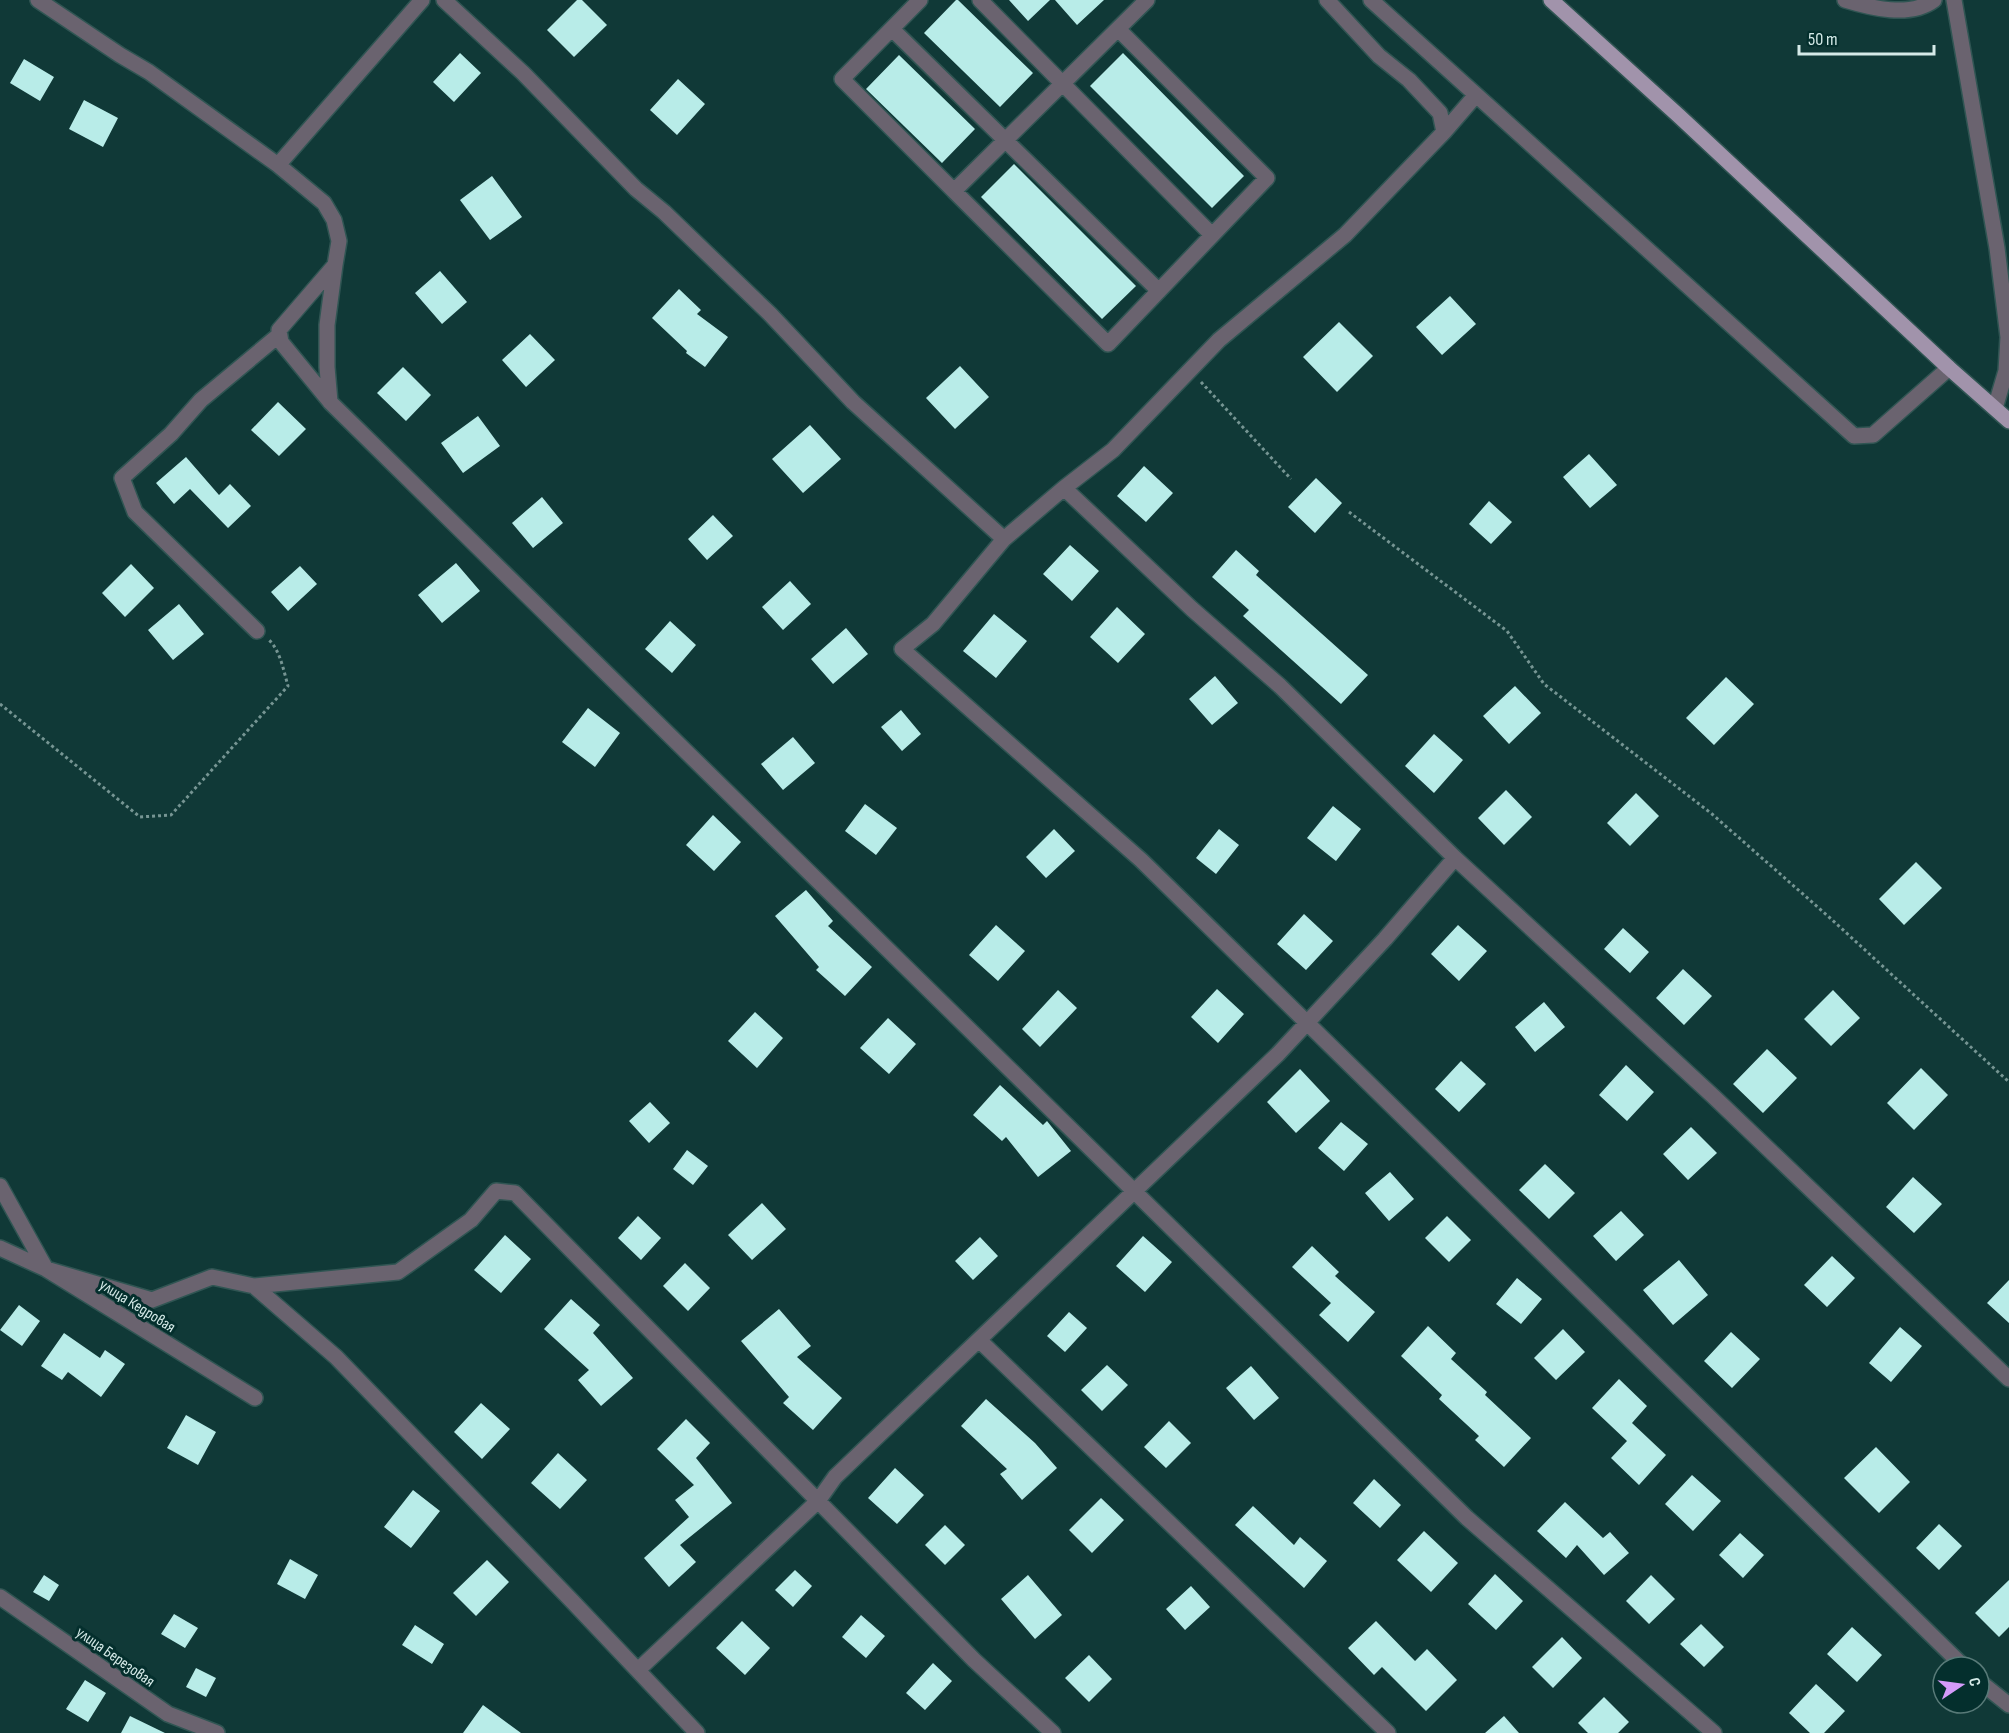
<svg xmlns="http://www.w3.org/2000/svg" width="2009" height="1733" font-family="'Sofia Sans Condensed',sans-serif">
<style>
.building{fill:#b8ece8}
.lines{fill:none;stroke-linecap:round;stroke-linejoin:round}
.minor-casing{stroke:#305553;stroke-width:18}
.major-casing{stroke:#305553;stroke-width:18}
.path{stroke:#769593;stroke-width:3;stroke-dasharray:3 3;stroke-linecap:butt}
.minor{stroke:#6a636f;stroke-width:15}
.major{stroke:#a193ab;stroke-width:15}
.labels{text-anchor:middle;stroke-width:6;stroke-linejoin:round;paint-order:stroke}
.street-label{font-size:16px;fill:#d5eae8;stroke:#042f2d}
</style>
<rect width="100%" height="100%" fill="#103937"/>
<!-- building -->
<path class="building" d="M577 0H582L607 25 574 57 547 30Z
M956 0H958L1033 73 1000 107 924 33Z
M1009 0H1050L1028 21Z
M1055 0H1104L1077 25Z
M460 53 481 73 454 102 433 82Z
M1123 53 1244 176 1212 208 1090 86Z
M899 55 975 129 942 163 866 89Z
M24 59 54 77 40 101 10 83Z
M678 79 705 104 677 135 650 110Z
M84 100 118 118 103 147 69 129Z
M1014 164 1136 286 1102 319 981 197Z
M492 176 522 217 490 240 460 200Z
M440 271 467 302 442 324 415 293Z
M679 289 701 310 697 314 728 337 705 367 686 353 687 351 652 318Z
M1450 296 1476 324 1442 355 1416 327Z
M1339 322 1373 356 1337 392 1303 357Z
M530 334 555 360 526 387 502 360Z
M960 366 989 397 955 429 926 398Z
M403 367 431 395 406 421 377 393Z
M278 402 306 429 279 456 251 430Z
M478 416 500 446 463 473 441 443Z
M810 425 841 459 803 493 772 459Z
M1589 454 1617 485 1590 508 1563 477Z
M186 457 219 495 230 484 251 506 228 528 190 489 174 504 156 483Z
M1144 466 1173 493 1146 522 1117 496Z
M1316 478 1342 503 1315 533 1288 507Z
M542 497 563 523 533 548 512 523Z
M1489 501 1512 522 1491 544 1469 524Z
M713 515 733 536 707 560 688 539Z
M1070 545 1099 571 1072 601 1043 574Z
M1236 550 1259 571 1256 575 1368 675 1341 704 1243 616 1249 610 1212 577Z
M456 563 480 591 442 623 418 595Z
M131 564 154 588 125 617 102 593Z
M300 566 317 584 288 611 271 592Z
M790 581 811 604 783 630 762 607Z
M179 604 204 634 173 660 148 630Z
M1117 607 1145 634 1118 663 1090 637Z
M994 614 1027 641 996 678 963 651Z
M670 621 696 645 672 673 645 649Z
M846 628 868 654 833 684 811 659Z
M1215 676 1238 703 1212 725 1189 699Z
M1726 677 1754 704 1714 745 1686 718Z
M1515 686 1541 713 1509 744 1483 716Z
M588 708 620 733 595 767 562 742Z
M901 710 921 734 902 751 881 727Z
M1434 734 1463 760 1434 793 1405 766Z
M793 737 815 763 783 790 761 764Z
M1506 790 1532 817 1504 845 1478 818Z
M1636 793 1659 816 1630 846 1607 823Z
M865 804 897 828 876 855 845 831Z
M1333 806 1361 829 1336 861 1307 838Z
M713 815 741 842 714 871 686 845Z
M1054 829 1075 851 1046 878 1026 857Z
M1219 829 1239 845 1216 874 1196 858Z
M1916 862 1942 888 1904 925 1879 899Z
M806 890 833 921 828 926 872 967 845 996 816 970 819 967 775 916Z
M1304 914 1333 941 1306 970 1277 944Z
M996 925 1025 951 998 981 969 955Z
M1458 925 1487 951 1459 981 1431 954Z
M1623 928 1649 952 1630 973 1604 949Z
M1683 969 1712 996 1684 1025 1656 998Z
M1217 989 1244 1014 1218 1043 1191 1017Z
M1058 990 1077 1008 1040 1047 1022 1029Z
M1833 990 1860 1018 1831 1046 1804 1019Z
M1544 1002 1565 1027 1535 1052 1515 1027Z
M755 1012 783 1038 757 1068 728 1041Z
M888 1018 916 1044 889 1074 860 1048Z
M1767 1049 1797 1078 1763 1113 1733 1084Z
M1461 1061 1486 1084 1459 1112 1435 1089Z
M1626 1065 1654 1092 1627 1121 1599 1095Z
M1921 1068 1948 1095 1914 1130 1887 1103Z
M1300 1069 1330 1101 1296 1133 1267 1102Z
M1000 1085 1043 1125 1047 1121 1071 1151 1038 1177 1006 1137 1002 1141 973 1115Z
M650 1102 670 1123 649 1143 629 1121Z
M1341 1122 1368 1144 1344 1171 1318 1148Z
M1691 1127 1717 1153 1688 1180 1663 1154Z
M687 1150 708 1166 693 1185 673 1169Z
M1545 1164 1575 1193 1549 1219 1519 1190Z
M1390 1172 1414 1199 1389 1221 1365 1193Z
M1913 1177 1942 1204 1914 1233 1886 1207Z
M762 1203 786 1229 752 1260 728 1235Z
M1621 1211 1644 1235 1616 1261 1593 1236Z
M638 1216 661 1238 641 1260 618 1238Z
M1447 1216 1471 1240 1449 1262 1425 1238Z
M505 1235 531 1259 501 1293 474 1270Z
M1143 1236 1172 1262 1145 1292 1116 1266Z
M980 1237 998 1256 973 1280 955 1261Z
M1312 1246 1339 1272 1335 1276 1375 1312 1348 1342 1319 1315 1331 1303 1292 1267Z
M1832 1256 1855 1278 1827 1307 1804 1285Z
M1679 1260 1708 1295 1673 1325 1643 1290Z
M685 1263 710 1288 688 1311 663 1286Z
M1517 1278 1542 1299 1521 1324 1496 1304Z
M2009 1280V1323L1987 1303Z
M571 1299 600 1325 593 1333 633 1378 601 1406 578 1380 589 1370 544 1329Z
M19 1305 40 1321 22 1346 0 1330Z
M779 1309 811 1346 797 1357 842 1398 813 1430 783 1403 789 1397 741 1341Z
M1069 1312 1087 1328 1065 1352 1047 1336Z
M1428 1326 1456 1353 1451 1359 1487 1392 1485 1395 1531 1438 1504 1467 1475 1440 1479 1436 1439 1399 1442 1395 1401 1356Z
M1900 1327 1922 1346 1891 1382 1869 1363Z
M1563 1329 1585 1352 1556 1380 1534 1358Z
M1731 1332 1760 1359 1732 1388 1704 1361Z
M64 1333 100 1358 105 1350 125 1364 101 1397 68 1372 62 1380 41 1366Z
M1107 1365 1128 1385 1102 1411 1081 1390Z
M1251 1366 1279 1398 1254 1420 1226 1388Z
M1619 1379 1647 1406 1632 1423 1666 1455 1639 1485 1611 1458 1627 1441 1592 1408Z
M986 1399 1035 1443 1057 1468 1022 1500 1000 1474 1007 1469 961 1426Z
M481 1403 510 1429 482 1459 454 1432Z
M186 1415 216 1432 198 1465 167 1448Z
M686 1419 710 1443 696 1458 732 1503 680 1545 696 1562 669 1587 644 1558 689 1517 675 1500 694 1485 657 1449Z
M1169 1421 1191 1443 1166 1468 1144 1447Z
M1876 1447 1910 1482 1879 1513 1844 1478Z
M558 1453 587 1480 560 1509 531 1483Z
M895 1468 924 1495 897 1524 868 1498Z
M1692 1475 1721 1501 1693 1531 1665 1504Z
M1374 1479 1401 1505 1380 1528 1353 1503Z
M413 1490 440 1511 411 1548 384 1527Z
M1101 1498 1124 1520 1092 1553 1069 1530Z
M1565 1502 1603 1538 1610 1532 1629 1553 1604 1575 1577 1545 1566 1558 1537 1531Z
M1253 1506 1294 1545 1300 1537 1327 1561 1304 1588 1235 1525Z
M1939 1524 1962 1546 1939 1570 1916 1548Z
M945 1525 965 1545 945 1565 925 1545Z
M1424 1531 1458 1563 1431 1592 1397 1560Z
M1740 1533 1764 1555 1743 1578 1719 1555Z
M290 1559 318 1575 305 1599 277 1584Z
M487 1560 509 1582 476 1616 453 1593Z
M795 1570 812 1586 793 1607 775 1590Z
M1495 1574 1523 1601 1496 1630 1468 1604Z
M44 1575 59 1585 49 1601 33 1592Z
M1028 1575 1062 1615 1035 1639 1001 1599Z
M1651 1575 1675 1599 1649 1624 1626 1601Z
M2009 1580V1627L1999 1637 1975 1613Z
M1191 1586 1210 1607 1185 1630 1166 1609Z
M174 1614 198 1628 185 1648 161 1634Z
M861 1615 885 1636 866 1658 842 1637Z
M742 1621 770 1648 745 1675 716 1648Z
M1376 1621 1415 1661 1427 1649 1457 1680 1426 1711 1382 1667 1374 1675 1348 1648Z
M1701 1624 1724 1647 1704 1667 1680 1644Z
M415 1625 444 1644 432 1664 402 1645Z
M1852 1627 1882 1655 1857 1682 1827 1654Z
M1562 1637 1582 1658 1553 1688 1532 1667Z
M1089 1655 1112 1679 1089 1702 1065 1678Z
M933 1663 952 1681 925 1710 906 1693Z
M196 1668 216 1678 206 1697 186 1687Z
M85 1680 106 1693 88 1722 66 1709Z
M1816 1684 1845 1711 1824 1733H1810L1789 1713Z
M1604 1697 1629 1722 1618 1733H1588L1578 1723Z
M483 1705 521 1733H463Z
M130 1716 165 1733H121Z
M1504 1716 1519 1733H1485Z"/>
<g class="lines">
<!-- minor casing -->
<g class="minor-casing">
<path id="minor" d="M38 0 120 55 149 72 278 165
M422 0 278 165 324 203 334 220 339 241 335 265 279 330 281 342 331 403 1467 1518 1714 1733
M444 0 523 73 636 189 664 212 770 314 853 402 1004 539
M920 0 842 79 954 191 1147 0
M980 0 1212 235
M1371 0 1854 436 1873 435 1949 368
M1845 0C1871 8 1910 18 1934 0
M1954 0 1997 248 2008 337 2006 371 1995 408
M892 29 1159 291
M1444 132 1476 95
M954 191 1108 344 1267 178 1118 29
M330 402 327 367V325L335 265
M1064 488 1113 450 1219 340 1345 235 1444 132 1440 113 1409 80 1379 56 1327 0
M257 631 135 512 122 478 171 434 201 400 279 335
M0 1186 46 1269 152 1300 212 1277 254 1286 336 1357 572 1601 697 1733
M0 1248 46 1269 255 1398
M254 1286 398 1272 471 1220 496 1191 515 1193 818 1501 638 1670
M979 1340 1388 1733
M0 1597 168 1714 217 1733
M1964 1667 1141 860 902 649 933 624 1004 539 1064 488 1192 609 1280 686 1455 858 1714 1097 2009 1379
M1979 1681 2009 1705
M1053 1733 974 1660 818 1501 835 1477 1278 1054 1385 939 1455 858"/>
</g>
<!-- major casing -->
<g class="major-casing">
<path id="major" d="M1551 0 1679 116 1949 368 2009 421"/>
</g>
<!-- path -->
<path class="path" d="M1201 382 1291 479
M1349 512 1507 631 1544 684 1712 814 1829 917 2009 1082
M0 704 140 817 171 815 288 686C284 672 280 650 269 640"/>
<!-- minor -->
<use href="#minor" class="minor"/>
<!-- major -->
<use href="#major" class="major"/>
</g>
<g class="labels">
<!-- street labels -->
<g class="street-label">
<text transform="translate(138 1305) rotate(32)" y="6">улица Кедровая</text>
<text transform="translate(116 1656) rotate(35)" y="6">улица Березовая</text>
</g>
</g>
<!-- north arrow -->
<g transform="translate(1961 1685) rotate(77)"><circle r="28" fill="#042f2d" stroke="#587a78" stroke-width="1.5"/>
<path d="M0-4.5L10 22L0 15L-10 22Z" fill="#d59bfa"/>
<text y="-9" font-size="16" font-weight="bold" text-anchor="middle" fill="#d5eae8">С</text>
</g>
<!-- scale -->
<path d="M1799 45v9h135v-9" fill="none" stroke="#d5eae8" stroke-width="3"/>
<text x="1808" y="45" font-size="18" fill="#d5eae8" stroke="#042f2d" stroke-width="4.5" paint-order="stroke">50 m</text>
</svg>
